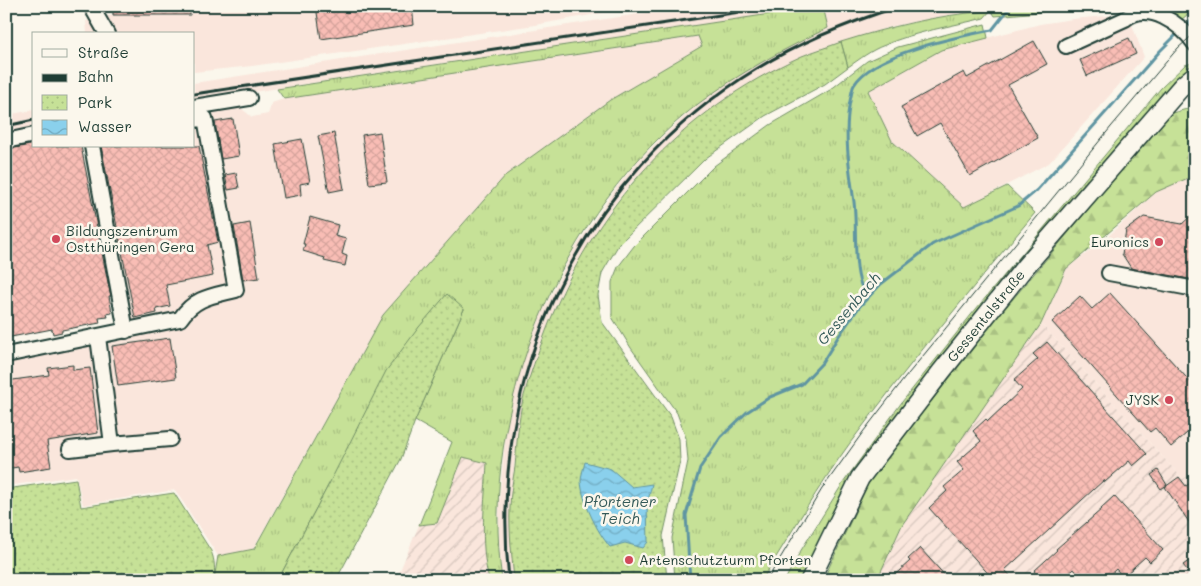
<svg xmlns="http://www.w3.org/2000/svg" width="1201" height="586" font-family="Mali,sans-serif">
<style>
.built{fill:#fae6dc}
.industrial{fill:url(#industrial-furrows)}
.grass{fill:url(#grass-tufts);stroke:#728f66}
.forest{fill:url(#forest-firs);stroke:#728f66}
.park{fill:url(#park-dots);stroke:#728f66}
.water{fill:url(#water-waves);stroke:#5f95a2}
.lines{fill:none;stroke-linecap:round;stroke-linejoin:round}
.stream{stroke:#5f95a2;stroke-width:3}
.building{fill:url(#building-cross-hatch);stroke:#1f3d34}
.minor-casing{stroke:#1f3d34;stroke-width:18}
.major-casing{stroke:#1f3d34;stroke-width:21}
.minor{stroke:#fbf7ec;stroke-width:14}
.major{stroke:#fbf7ec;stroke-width:18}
.tram{stroke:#1f3d34;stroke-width:1}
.rail{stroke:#1f3d34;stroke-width:3}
.poi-dot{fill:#d1495b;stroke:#fbf7ec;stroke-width:2}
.labels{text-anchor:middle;stroke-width:5;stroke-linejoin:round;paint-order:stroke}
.poi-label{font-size:14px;fill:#1f3d34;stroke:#fbf7ec;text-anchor:start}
.street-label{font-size:14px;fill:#1f3d34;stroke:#fbf7ec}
.water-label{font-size:15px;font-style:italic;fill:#345a59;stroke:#fbf7ec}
</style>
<defs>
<pattern id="industrial-furrows" width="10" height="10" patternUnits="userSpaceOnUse" patternTransform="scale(1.25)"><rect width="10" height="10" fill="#fae6dc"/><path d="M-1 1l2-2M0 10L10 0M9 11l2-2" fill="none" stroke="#d6c6bd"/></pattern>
<pattern id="grass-tufts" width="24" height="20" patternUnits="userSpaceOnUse" patternTransform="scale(1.25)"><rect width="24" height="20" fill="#c6e197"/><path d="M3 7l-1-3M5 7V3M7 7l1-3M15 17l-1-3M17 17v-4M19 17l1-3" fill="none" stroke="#aac283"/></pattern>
<pattern id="forest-firs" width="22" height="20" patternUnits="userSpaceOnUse" patternTransform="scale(1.25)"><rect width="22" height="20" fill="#c6e197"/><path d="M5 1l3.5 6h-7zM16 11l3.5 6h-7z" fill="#aac283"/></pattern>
<pattern id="park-dots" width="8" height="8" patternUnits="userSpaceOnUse" patternTransform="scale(1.25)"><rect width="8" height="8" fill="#c6e197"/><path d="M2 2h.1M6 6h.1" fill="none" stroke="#aac283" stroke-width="1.8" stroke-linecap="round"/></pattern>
<pattern id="water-waves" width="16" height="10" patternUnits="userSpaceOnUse" patternTransform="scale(1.25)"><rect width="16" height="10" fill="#8ad0ec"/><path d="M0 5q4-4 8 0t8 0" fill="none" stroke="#70aac0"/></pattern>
<pattern id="building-cross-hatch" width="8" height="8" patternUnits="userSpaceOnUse" patternTransform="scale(1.25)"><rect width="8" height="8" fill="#f9bdb5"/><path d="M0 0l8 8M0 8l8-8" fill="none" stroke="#d5a39c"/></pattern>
</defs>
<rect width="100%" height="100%" fill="#fbf7ec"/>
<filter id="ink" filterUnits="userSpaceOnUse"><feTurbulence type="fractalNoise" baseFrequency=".02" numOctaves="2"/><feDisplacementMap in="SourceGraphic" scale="10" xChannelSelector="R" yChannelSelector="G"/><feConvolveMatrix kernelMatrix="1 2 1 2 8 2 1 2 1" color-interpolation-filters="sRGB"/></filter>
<g filter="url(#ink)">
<!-- built -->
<path class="built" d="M113 6H641L535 25 252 66 194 72V34H87L86 21 112 15Z
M690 6H823L194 101V83Z
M823 6H992V10L988 11 960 13 894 26 841 42 803 56 762 76 706 113 671 142 631 183 610 210 572 271 556 305 538 351 523 399 518 430 510 507 514 580H502L499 541V503L506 431 513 396 526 353 541 315 573 251 616 188 639 160 665 134 697 105 728 82 786 48 828 28Z
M1128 14 1144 57 1049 163 964 207 892 141 868 91 941 50 1040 24 1073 19Z
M699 36 702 46 610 100 506 175 383 315 253 549 218 556 175 490 83 505 76 476 6 486V353L129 327 96 146H194V114L237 105 252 117 268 114 272 103 284 99Z
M34 110V128L6 133V115Z
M1195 175V470L1183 479 1041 324 1066 269 1105 239 1156 192Z"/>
<!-- industrial -->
<path class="industrial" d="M1041 324 1183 479 1195 471V532L1190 535 1195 542V580H877L902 525Z
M463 456 487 463 483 523 486 569 489 580H396L419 525 437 523Z"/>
<!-- grass -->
<path class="grass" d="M823 6 828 28C782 50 739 73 698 104 561 210 478 408 502 580H489C479 542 485 501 487 463L463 457 437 523 419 525 452 442 415 421 464 309 329 484 278 580H214L218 556 254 549 383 315 506 175 610 100 702 46 698 36 284 99 277 89Z
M992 6H1060L1061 10 995 16 991 10 984 18C953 26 913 32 885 45 871 50 860 59 848 67L841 42C889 27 937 15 988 11L992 10Z
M1152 6H1195V9L1182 19Z
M985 24 988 38 941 50 868 91 892 141 964 207 1007 186 1035 213C972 288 909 364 850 443 818 487 791 533 762 580H675L672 538 688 461 686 438 677 413 631 348 612 317V282L618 267 634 246 714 166 770 125 830 90 867 61 898 47Z
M1192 63V66L1185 76 890 431 804 580H785L800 552 843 483 902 402 971 315 1161 88 1185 65Z"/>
<!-- forest -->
<path class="forest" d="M1195 107V175L1156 192 1066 269 1041 324 902 525 877 580H823L872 476 1002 312 1168 114Z"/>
<!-- park -->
<path class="park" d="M841 42 848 67 825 84 765 116 706 158 619 244 602 273 598 295 602 322 671 417 679 439 680 461 663 536 667 580H514C512 556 509 532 510 508 510 494 513 480 515 467 517 444 518 421 523 399 529 376 538 353 546 331 594 207 680 111 802 56 814 51 828 47 841 42Z
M447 294 464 309 415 421 401 459 336 580H278L329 484 386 371 419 327Z
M76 479 81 507 174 493 211 551C215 561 215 569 214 580H6V489Z"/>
<!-- water -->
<path class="water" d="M585 462 611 469 632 487 652 484 647 505 648 542 643 548 625 543 610 547C597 532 582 501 581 481 581 475 584 467 585 462Z"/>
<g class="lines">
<!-- stream -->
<path class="stream" d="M1184 27 1195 18
M868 298C866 294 863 289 861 285 853 265 857 225 854 202 849 167 843 131 851 96 852 93 852 88 854 85 873 53 957 37 992 30L1011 6
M690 580 686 515 700 468 721 437 747 412 770 397 802 384 822 363 838 337 860 306 881 284 933 244 1018 206 1037 190 1160 51 1180 31"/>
</g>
<!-- building -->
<path class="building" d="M113 6H190V15H113Z
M316 6H412L414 25 321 39Z
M1129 38 1136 54 1087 76 1080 60Z
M1034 41 1047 64 1008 85 1038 138 970 176 940 123 917 136 901 107 964 72 967 78Z
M233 119 239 156 221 159 215 122Z
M380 132 387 182 369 184 362 135Z
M334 133 344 189 329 192 318 136Z
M302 139 310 182 300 184 301 195 284 198 275 144Z
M34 144V146H81L109 288 111 296H109L112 313 107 314 108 317 99 318 100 323 62 330V332L53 334 52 329 6 338V150Z
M101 146H199L218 242 207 245 213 276 166 285 170 306 156 309 157 313 135 318Z
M236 173 239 188 228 190 225 175Z
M1195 212V280L1131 268 1122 254 1126 230 1144 217 1182 224Z
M310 217 338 225 335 236 346 239 342 254 347 256 345 266 324 261 325 258 303 251 305 244H303Z
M250 223 259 278 243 280 234 226Z
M1110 293 1195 387V426L1171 447 1155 428 1150 432 1052 322 1080 296 1092 309Z
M170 338 176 378 118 386 112 346Z
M1047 342 1147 454 1133 466 1129 461 1105 482 1104 480 1005 570 1014 580H994L929 508 947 491 944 487 964 470 957 462 981 441 973 431 986 419 988 421 1022 389 1014 380 1038 359 1033 354Z
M73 365V370L90 368 98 433 47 441 51 467 19 472 18 467 6 469V381L49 375 48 368Z
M1158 470 1167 485 1161 489 1151 475Z
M1179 477 1186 486 1195 480V531L1165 487Z
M1114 496 1163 550 1150 562 1145 557 1123 577 1116 569 1104 580H1083L1074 569 1062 580H1041L1034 571 1057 550 1056 549 1102 509 1101 508Z
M920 548 949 580H889L910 561 908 559Z
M1190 560 1195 567V580L1183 565Z"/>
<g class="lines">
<!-- minor casing -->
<g class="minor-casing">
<path id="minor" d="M91 6 107 34
M1066 46 1125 19C1148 0 1181 24 1195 44
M194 107 249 98
M6 141 34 135
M92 146 126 331
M1109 273 1195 289
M6 355 180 319C195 297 212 296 236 290L205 118 194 120
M112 444 170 439
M70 449 112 444 98 337"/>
</g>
<!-- major casing -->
<g class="major-casing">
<path id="major" d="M810 580 860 478 941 372 1024 268 1183 85 1195 75"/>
</g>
<!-- minor -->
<use href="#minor" class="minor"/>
<!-- major -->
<use href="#major" class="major"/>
<!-- tram -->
<path class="tram" d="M767 580 822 489 863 432 904 379 1111 127 1178 48 1195 33"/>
<!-- rail -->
<path class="rail" d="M194 94 780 6
M6 126 34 120
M509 580C487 376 581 175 758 68 802 41 850 22 900 6"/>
</g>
</g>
<!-- markers -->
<g class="poi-dot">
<circle cx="56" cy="239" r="5"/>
<circle cx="1159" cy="242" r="5"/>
<circle cx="1169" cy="400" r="5"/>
<circle cx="629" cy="560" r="5"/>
</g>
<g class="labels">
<!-- poi labels -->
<g class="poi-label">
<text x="66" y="236">Bildungszentrum<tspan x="66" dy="16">Ostthüringen Gera</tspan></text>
<text x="1149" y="247" text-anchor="end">Euronics</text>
<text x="1159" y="405" text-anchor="end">JYSK</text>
<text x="639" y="565">Artenschutzturm Pforten</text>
</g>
<!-- street labels -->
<g class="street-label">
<text transform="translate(986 316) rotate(-51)" y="5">Gessentalstraße</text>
</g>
<!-- water labels -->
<g class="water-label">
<text transform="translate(849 309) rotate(-50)" y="5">Gessenbach</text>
<text x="620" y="507">Pfortener<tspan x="620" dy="17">Teich</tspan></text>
</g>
</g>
<!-- margin -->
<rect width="1201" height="586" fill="none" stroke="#fbf7ec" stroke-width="25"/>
<rect x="12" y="12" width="1176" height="561" fill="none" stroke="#1f3d34" stroke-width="2" filter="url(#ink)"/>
<!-- legend -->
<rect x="32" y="32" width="162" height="115" fill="#fbf7ec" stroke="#a3ada2"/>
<rect x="42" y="49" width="25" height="8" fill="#fbf7ec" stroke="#a3ada2"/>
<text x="78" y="58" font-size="15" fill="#1f3d34">Straße</text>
<rect x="42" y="74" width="25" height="8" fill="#1f3d34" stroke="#a3ada2"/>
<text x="78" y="82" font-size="15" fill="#1f3d34">Bahn</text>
<rect x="42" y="95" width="25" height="15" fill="url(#park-dots)" stroke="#a3ada2"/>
<text x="78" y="108" font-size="15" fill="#1f3d34">Park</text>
<rect x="42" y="120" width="25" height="15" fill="url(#water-waves)" stroke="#a3ada2"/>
<text x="78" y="132" font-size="15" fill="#1f3d34">Wasser</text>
</svg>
